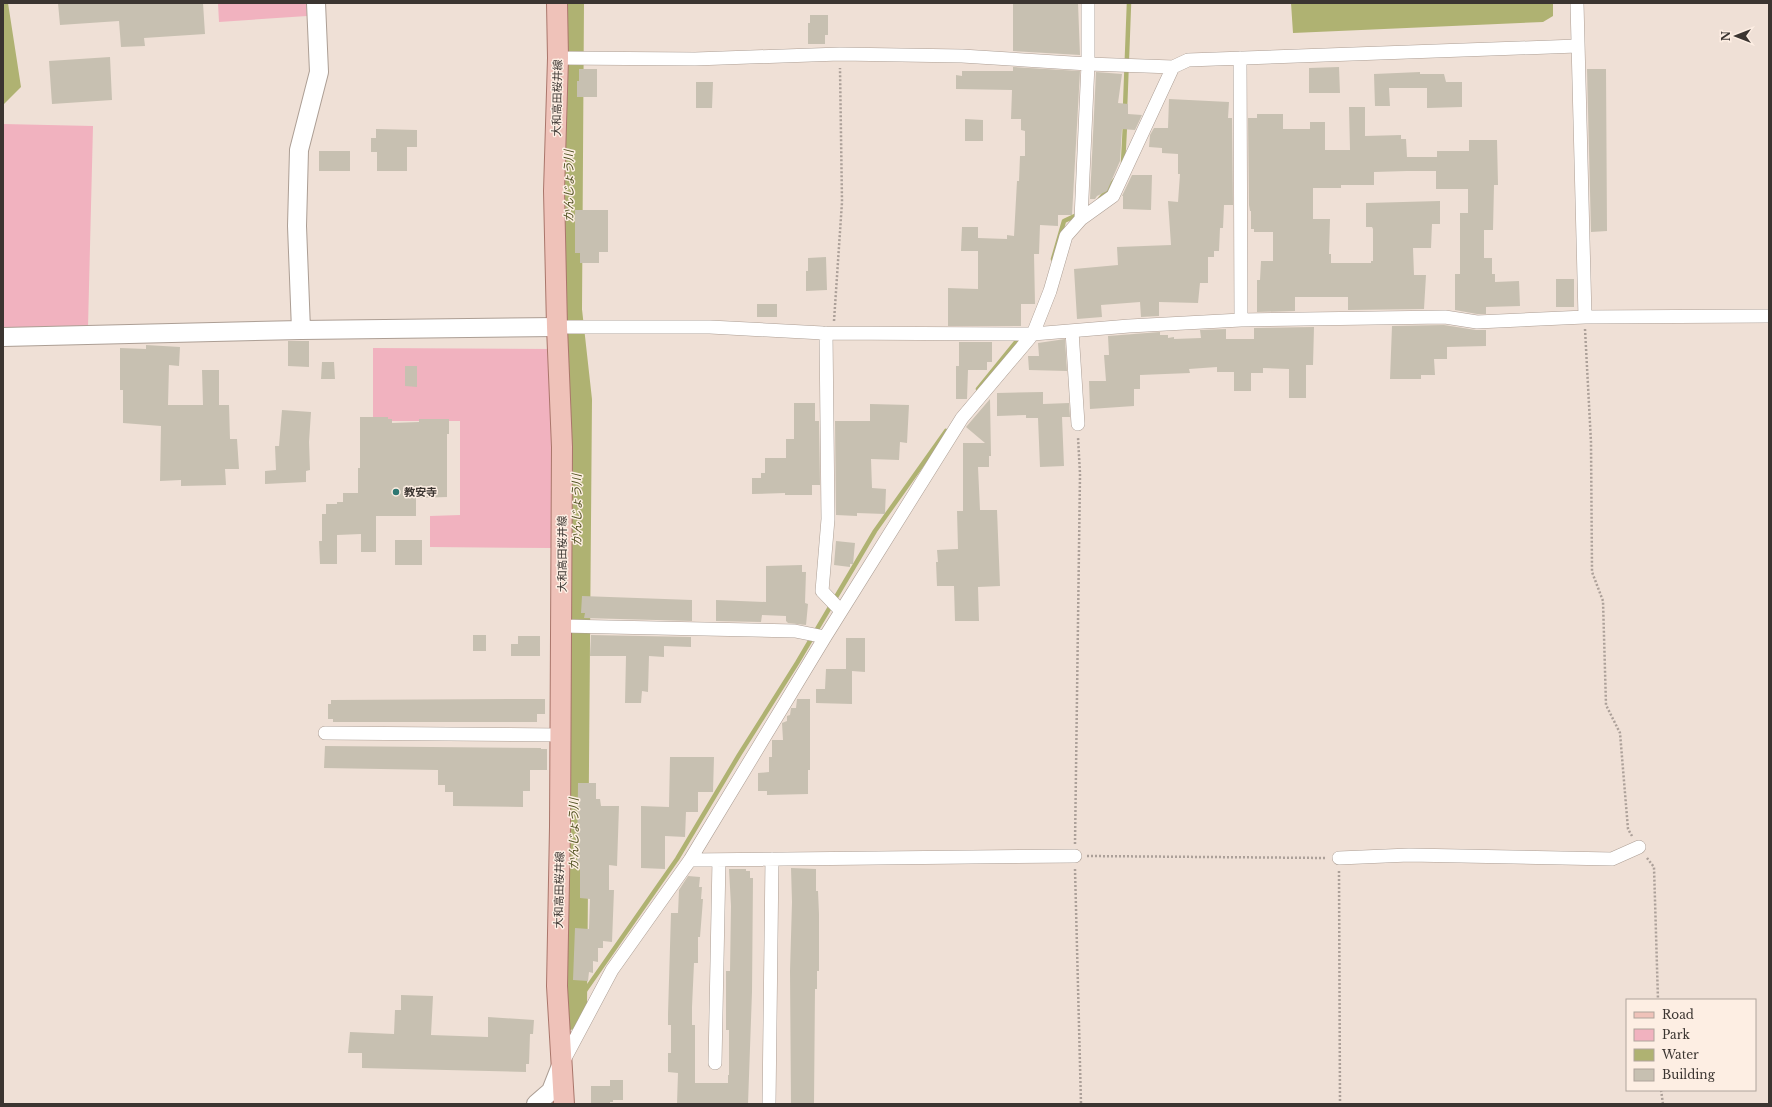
<svg xmlns="http://www.w3.org/2000/svg" width="1772" height="1107" font-family="'Libre Baskerville','Noto Sans JP',serif">
<style>
.green{fill:#f1b2bf}
.water{fill:#afb272}
.lines{fill:none;stroke-linecap:round;stroke-linejoin:round}
.stream{stroke:#afb272;stroke-width:4.5}
.river{stroke:#afb272;stroke-width:28}
.building{fill:#c7c0b1}
.street-casing{stroke:#ac9e94;stroke-width:14}
.secondary-casing{stroke:#ac9e94;stroke-width:20}
.primary-casing{stroke:#aa766b;stroke-width:22}
.path{stroke:#aca099;stroke-width:2.5;stroke-dasharray:2 2;stroke-linecap:butt}
.street{stroke:#fff;stroke-width:13}
.secondary{stroke:#fff;stroke-width:18}
.primary{stroke:#efc2b9;stroke-width:20}
.poi-dot{fill:#2e7772;stroke:#fdeee3;stroke-width:1.5}
.labels{text-anchor:middle;stroke-width:3;stroke-linejoin:round;paint-order:stroke}
.street-label{font-size:11px;fill:#3b3531;stroke:#fdeee3}
.poi-label{font-size:11px;font-weight:bold;fill:#3b3531;stroke:#fdeee3;text-anchor:start}
.water-label{font-size:12px;font-style:italic;fill:#4e4f1e;stroke:#fdeee3}
</style>
<rect width="100%" height="100%" fill="#efe0d6"/>
<!-- green -->
<path class="green" d="M218 3H306L307 16 219 22Z
M3 124 93 126 88 327 3 328Z
M373 348 552 349 551 548 430 547V516L460 515V421H373Z"/>
<!-- water -->
<path class="water" d="M3 3H8L21 87 3 105Z
M1291 3H1553V16L1543 22 1293 33Z"/>
<g class="lines">
<!-- stream -->
<path class="stream" d="M1125 109 1129 3
M1123 163 1125 125
M1100 199 1115 180
M1053 259 1064 221 1079 214
M978 389 1020 337
M573 1008 677 859 739 755 797 663 875 531 946 431"/>
<!-- river -->
<path class="river" d="M569 1016 573 1008 578 400 568 310 570 3"/>
</g>
<!-- building -->
<path class="building" d="M58 3H203L205 34 144 38 145 46 121 47 119 21 60 25Z
M1013 3H1078L1080 55 1013 51Z
M810 15H828V35H825V44H808V23H810Z
M110 57 112 100 52 104 49 61Z
M1013 67 1080 71 1072 215H1058V226L1040 225 1039 254H1034L1035 304H1021V326H948V288L978 289V251H961L962 227H978V238L1007 239V235L1014 236 1017 181H1019L1020 156H1025V131L1021 130V119H1011L1012 90 956 89V75L962 76V71H1013Z
M1339 67 1340 93H1309V68Z
M579 69H597V97H577V81H579Z
M1587 69H1606L1607 231 1591 232Z
M1096 72 1122 74 1118 103 1128 104V114L1142 115 1135 130 1122 129 1120 161 1107 191 1097 196 1095 199H1090Z
M1420 72V74H1444L1446 82H1462V107L1427 108V88H1389L1390 106H1375L1374 74Z
M696 82H713L712 108H696Z
M1169 99 1229 102 1228 118H1232L1233 205H1224L1223 228H1220L1219 251H1214V257H1208V283H1200L1198 303 1159 302V316L1141 317 1140 302 1101 305 1102 317 1077 319 1074 269 1118 265 1117 247 1171 245 1168 201 1178 202 1180 174H1178V154L1162 153V148L1149 147 1150 135 1154 128H1168Z
M1349 107H1365V136L1401 135V139H1406L1407 157H1437V151H1469V140H1497L1498 185H1494L1493 230H1484V258H1492V274H1495V282L1519 281 1520 306 1486 307V314H1477L1455 310V274H1460V213H1468V189H1436V171H1407L1374 172V185H1341V188H1313V219H1330L1329 254H1331V263H1371V261H1373V229L1372 227H1366V203L1440 201V224H1432L1431 248H1413L1414 275H1426L1424 309 1348 310V297H1295V311L1257 312V280H1260L1261 261H1273V232H1254V229H1251V211H1250L1249 205 1248 118H1257V114H1283V129H1310V122H1325V150H1350Z
M965 119 983 120V141H965Z
M376 129 417 130V147H407V171H377V152H371V138H376Z
M319 151H350V171H319Z
M1132 175H1152L1151 210 1123 209V196H1122Z
M575 210H608V252H599V263H580V253H575Z
M826 257 827 290 806 291V271H808V258Z
M1556 279H1574V307H1556Z
M757 304H777V317H757Z
M1444 325 1476 330H1486V346L1447 347V359H1434L1435 375H1421V379H1390L1392 326Z
M1314 327 1313 365H1306V398H1289V369L1263 368V373H1251V391H1234V372H1217V367L1189 369 1190 373 1140 375V389H1134V406L1090 409 1089 381H1106L1104 355H1109L1108 336 1160 332V335H1168V338L1174 337V339L1201 338 1200 330 1226 329V339H1254V328Z
M1065 339 1067 371 1029 370 1028 356H1039L1038 343Z
M288 341H309V367L288 366Z
M959 342H992V362H987V370H968L967 399H956V366H959Z
M146 345 180 347 179 366 169 365 168 405H203L202 370H219V405H229L230 439H237L239 469H225L226 485 181 486V480L160 481 161 426 123 423V390H120V348L146 349Z
M322 362H334L335 379H321Z
M405 366H417V387L405 386Z
M1043 392V404L1069 403 1070 417H1062L1064 466 1040 467 1038 418H1026V415L997 416V393Z
M990 399 991 456H989V467H978L980 510H997L1000 586 978 587 979 621H955L954 586H937L936 562H938L937 550 958 549 957 511H963V443H985L966 427Z
M794 403H815V421H819L820 485H812V495H785V493L752 494V478H761V473H765V458H786V439H794Z
M870 404 909 405 907 443 900 442 899 460 871 459 872 488 886 489 885 514 857 513V516L836 515 835 421H870Z
M282 410 311 412 309 442 310 470 306 471V482L265 484V471L276 470 275 446H279Z
M360 417H388V419H392V423L419 422V419H449V434H447V497L416 498V516H376V552H361V534L337 535V564H320L319 541H322V514H326V504H337V502H343V493H358V468H360Z
M395 540H422V565H395Z
M836 541 855 543 853 564H850V567L834 565Z
M802 565V572H806L805 603 808 604 806 625 788 623 786 621V616L762 615 761 622 716 621V600L766 602V566Z
M582 596 692 600V621L584 618 585 613H581Z
M473 635H486V651H473Z
M591 635 691 637V647L664 646V657L649 656 648 692 642 691 641 703H625L626 656H590Z
M518 636H540V656H511V644H518Z
M846 638H865V672L852 671V704L816 703V689H825L826 669H846Z
M525 699H545V714H537V722H333V719H328V704H331V700Z
M797 699H810V770H808V794L767 795V791H758V773L769 772V757H772V740H783L782 723 787 721V716L790 715 791 708H796Z
M325 746 541 748V749H547V770H530V791H523V807L453 806V792H445V785H438V770L324 768Z
M670 757H714L713 792H698V812H686L685 837 665 836V869L641 868V806L669 807Z
M578 783H596V799H600L601 806H619L617 866 609 865V890H614L612 942 603 941V948H598V962L593 961V973L589 972 588 981 573 980 575 928 589 929 590 899 580 898V868H577Z
M791 868 816 869V891H818L819 914V971H817V989H815L814 1104H791L790 971 792 902Z
M729 869H746V871H750V878H753L752 992 748 1104H677L678 1073 668 1072V1053H671V1025H668V1014L671 913H678L679 890 688 876 700 877 699 887H702L701 899H703L702 912 700 937H698V963H694L692 1007V1025H695V1083H728V1075H729V1030H726V971H730L731 906Z
M401 995 433 996 431 1035 488 1037V1017L534 1020 533 1034H530L529 1064H526V1072L362 1068V1053H348L350 1032 394 1034 395 1010H401Z
M610 1080H623V1100H613V1102H610V1104H591V1086H610Z"/>
<g class="lines">
<!-- street casing -->
<g class="street-casing">
<path id="street" d="M1577 3 1585 317
M558 58 695 59 840 54 962 56 1088 64 1173 67 1188 60 1577 46
M1240 58 1241 320
M1081 219 1088 64V3
M557 327H710L823 333 1033 334 1129 326 1241 320 1445 317 1477 322 1585 317 1769 316
M1072 331 1078 424
M826 333 828 519 822 591 841 611
M562 626 795 631 825 637
M325 733 560 735
M1339 858 1409 855 1612 859 1639 847
M690 860 1075 856
M563 1062 612 970 690 860 825 637 962 418 1033 334 1050 291 1066 236 1081 219 1113 196 1173 67
M715 1063 719 860
M769 1104 772 859"/>
</g>
<!-- secondary casing -->
<g class="secondary-casing">
<path id="secondary" d="M301 330 297 226 299 150 319 72 316 3
M3 337 301 330 557 327
M536 1104 551 1091 562 1063"/>
</g>
<!-- primary casing -->
<g class="primary-casing">
<path id="primary" d="M557 3 558 58 554 191 557 327 562 447 560 827 557 986 564 1104"/>
</g>
<!-- path -->
<path class="path" d="M834 321 842 202 840 68
M1585 329 1591 442 1592 572 1603 601 1606 705 1620 733 1628 829 1632 836
M1075 844 1080 474 1078 437
M1087 856 1326 858
M1647 858 1654 867 1658 1000
M1075 869 1081 1104
M1339 871 1340 1104
M1661 1090 1663 1104"/>
<!-- street -->
<use href="#street" class="street"/>
<!-- secondary -->
<use href="#secondary" class="secondary"/>
<!-- primary -->
<use href="#primary" class="primary"/>
</g>
<!-- markers -->
<circle class="poi-dot" cx="396" cy="492" r="4"/>
<g class="labels">
<!-- street labels -->
<g class="street-label">
<text transform="translate(557 98) rotate(-89)" y="4">大和高田桜井線</text>
<text transform="translate(562 554) rotate(-90)" y="4">大和高田桜井線</text>
<text transform="translate(559 890) rotate(-89)" y="4">大和高田桜井線</text>
</g>
<!-- poi labels -->
<g class="poi-label">
<text x="404" y="496">教安寺</text>
</g>
<!-- water labels -->
<g class="water-label">
<text transform="translate(569 186) rotate(-90)" y="4">かんじょう川</text>
<text transform="translate(577 510) rotate(-90)" y="4">かんじょう川</text>
<text transform="translate(574 834) rotate(-90)" y="4">かんじょう川</text>
</g>
</g>
<!-- border -->
<rect width="1772" height="1107" fill="none" stroke="#3b3531" stroke-width="8"/>
<!-- legend -->
<rect x="1626" y="999" width="130" height="92" fill="#fdeee3" stroke="#afa49c"/>
<rect x="1634" y="1012" width="20" height="6" fill="#efc2b9" stroke="#afa49c"/>
<text x="1662" y="1019" font-size="12" fill="#3b3531">Road</text>
<rect x="1634" y="1029" width="20" height="12" fill="#f1b2bf" stroke="#afa49c"/>
<text x="1662" y="1039" font-size="12" fill="#3b3531">Park</text>
<rect x="1634" y="1049" width="20" height="12" fill="#afb272" stroke="#afa49c"/>
<text x="1662" y="1059" font-size="12" fill="#3b3531">Water</text>
<rect x="1634" y="1069" width="20" height="12" fill="#c7c0b1" stroke="#afa49c"/>
<text x="1662" y="1079" font-size="12" fill="#3b3531">Building</text>
<!-- north arrow -->
<g transform="translate(1736 36) rotate(270)" stroke="#fdeee3" stroke-width="3" paint-order="stroke">
<path d="M0-3L7 15L0 10L-7 15Z" fill="#3b3531"/>
<text y="-6" font-size="11" font-weight="bold" text-anchor="middle" fill="#3b3531">N</text>
</g>
</svg>
